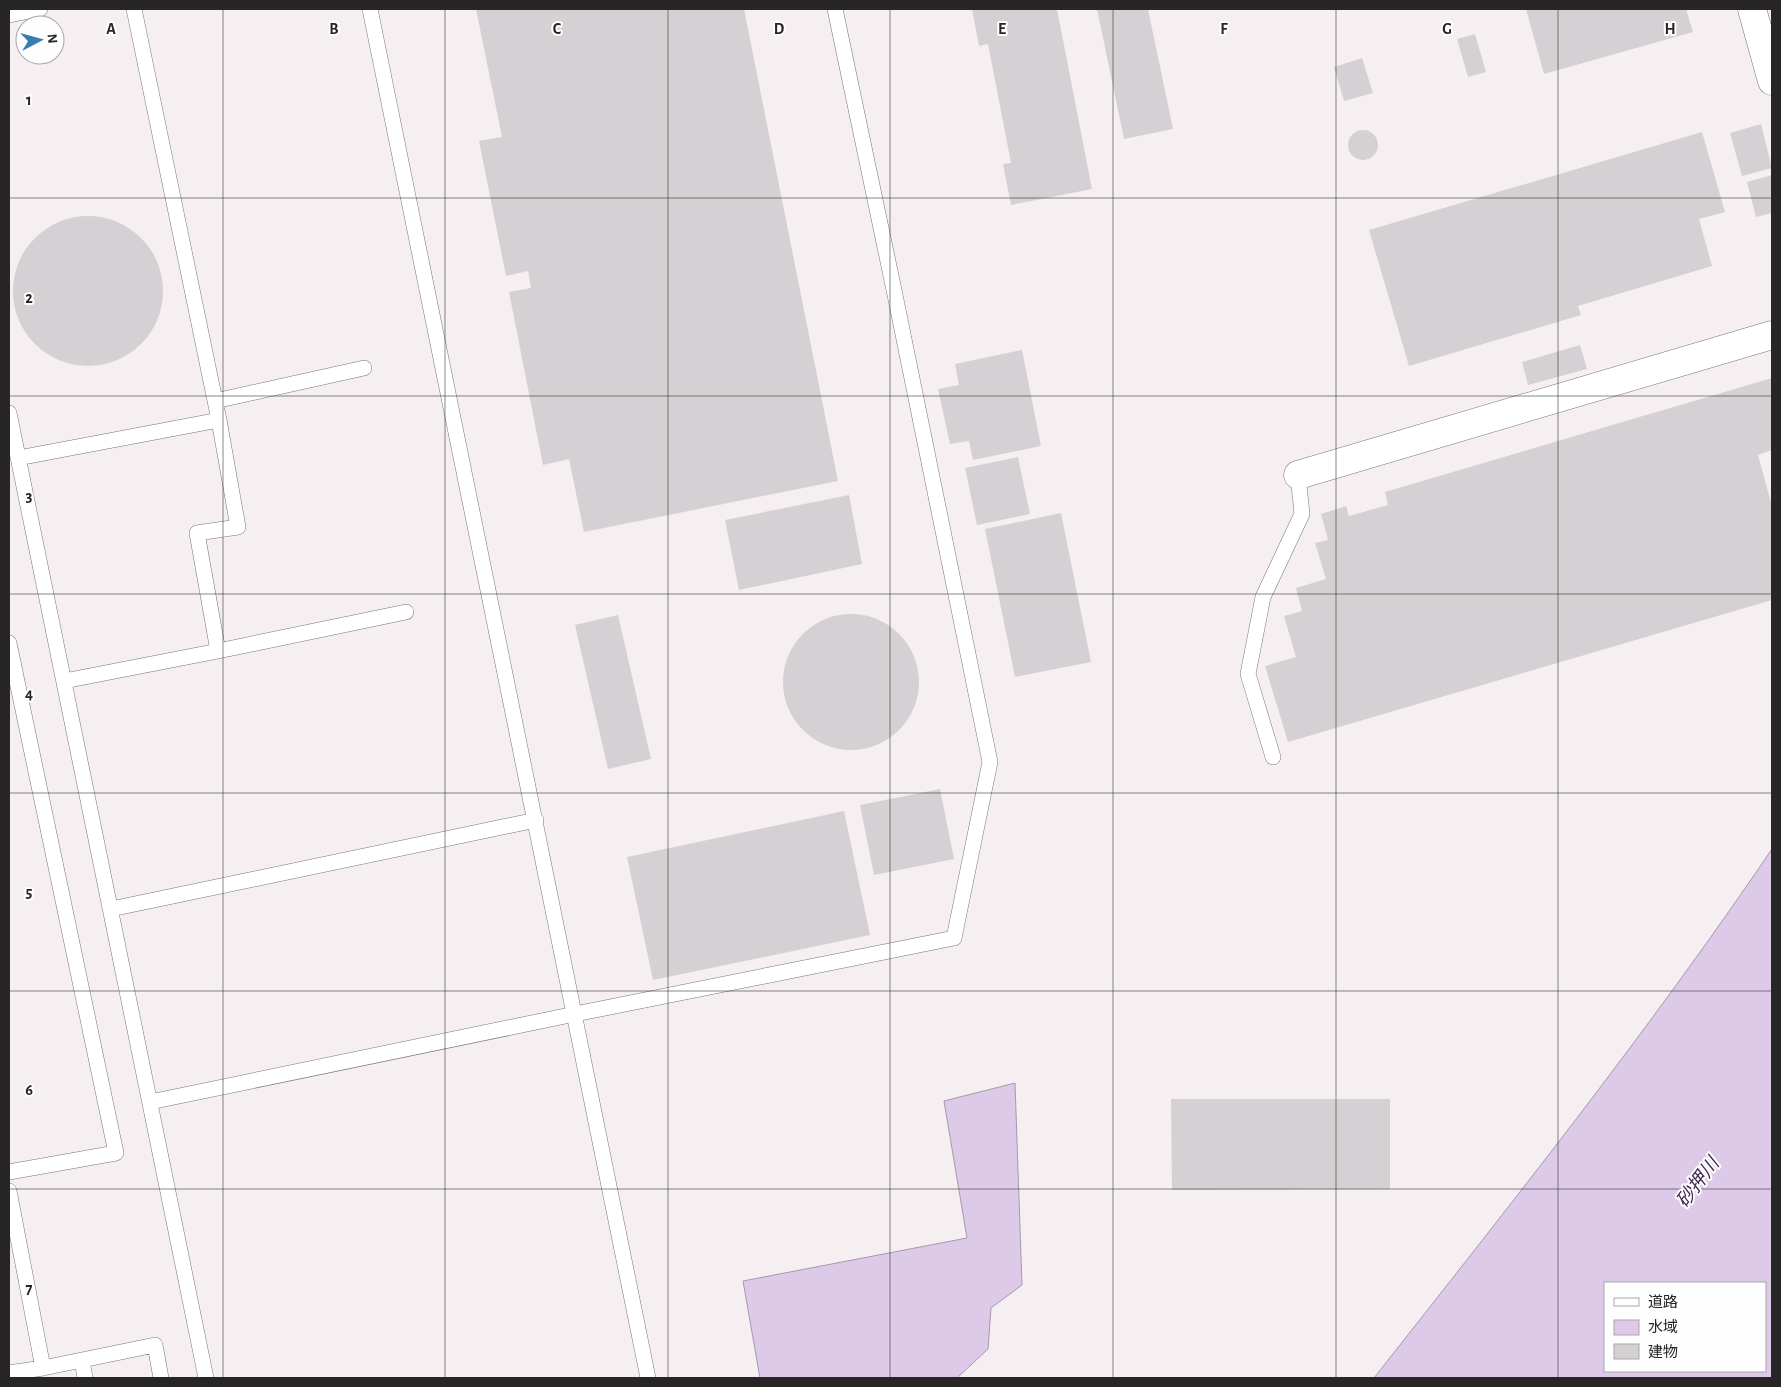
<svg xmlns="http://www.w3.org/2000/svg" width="1781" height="1387" font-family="'Alegreya Sans','Noto Sans JP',sans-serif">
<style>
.water{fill:#ddcae8;stroke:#a698ae;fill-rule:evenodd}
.building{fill:#d5d0d3}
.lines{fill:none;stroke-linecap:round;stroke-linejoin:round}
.lane-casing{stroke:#7a7476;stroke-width:16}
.street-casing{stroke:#7a7476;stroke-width:29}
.lane{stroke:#fff;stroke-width:15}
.street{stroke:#fff;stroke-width:28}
.grid{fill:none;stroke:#272526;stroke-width:1;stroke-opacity:0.55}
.labels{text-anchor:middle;stroke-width:4;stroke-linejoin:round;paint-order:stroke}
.water-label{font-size:19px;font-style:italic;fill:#442b52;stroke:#fefefe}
.grid-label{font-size:16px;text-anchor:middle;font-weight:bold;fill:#272526;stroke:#fefefe;stroke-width:4;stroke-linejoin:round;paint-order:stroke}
</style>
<rect width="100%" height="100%" fill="#f6eff1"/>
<!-- water -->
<path class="water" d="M1772 849V1378H1374C1510 1205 1648 1032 1772 849ZM1605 1283H1765V1371H1605Z
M1015 1083 1022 1285 991 1308 988 1349 957 1378H760L743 1281 967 1238 944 1101Z"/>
<!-- building -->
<path class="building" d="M476 9H744L838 481 584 532 569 459 543 465 509 292 531 288 528 271 506 276 479 141 502 137Z
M972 9H1057L1092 189 1011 205 1003 164 1011 163 988 44 979 46Z
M1097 9H1148L1173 129 1124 139Z
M1526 9H1686L1693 32 1544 74Z
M1475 34 1486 72 1468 77 1457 39Z
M1362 58 1373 93 1344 101 1334 67Z
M1761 124 1772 168 1742 176 1730 133Z
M1348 145a15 15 0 1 1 30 0a15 15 0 1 1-30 0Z
M1702 132 1725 212 1699 219 1712 266 1578 306 1581 315 1409 366 1369 230Z
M1772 175V213L1756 217 1747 182Z
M13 291a75 75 0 1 1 150 0a75 75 0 1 1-150 0Z
M1580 345 1587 369 1528 385 1522 362Z
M1022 350 1041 446 973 460 969 441 950 444 938 389 959 385 955 364Z
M1772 378V450L1758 455 1772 506V600L1288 742 1265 666 1296 657 1284 616 1302 611 1296 588 1326 579 1315 543 1328 540 1321 514 1346 506 1349 516 1388 505 1385 492Z
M1018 457 1030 514 977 525 965 468Z
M849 495 862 564 739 590 725 520Z
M1061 513 1091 662 1015 677 985 529Z
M783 682a68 68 0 1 1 136 0a68 68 0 1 1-136 0Z
M618 615 651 759 608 769 575 625Z
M940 789 954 859 874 875 860 805Z
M844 811 870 935 653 980 627 857Z
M1171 1099H1390V1189L1172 1190Z"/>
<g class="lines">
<!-- lane casing -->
<g class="lane-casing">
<path id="lane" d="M370 9 648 1378
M9 15 40 9
M215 401 364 368
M9 413 206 1378
M18 458 219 420 134 9
M9 643 116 1153 9 1172
M218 651 406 612
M64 681 218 651 197 533 238 527 219 420
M1273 757 1248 674 1263 597 1302 514 1298 475
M111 909 536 820
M150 1102 575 1014 954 938 990 762 894 290 835 9
M9 1191 43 1368
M82 1360 85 1378
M9 1373 43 1368 155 1345 161 1378"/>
</g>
<!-- street casing -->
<g class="street-casing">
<path id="street" d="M1752 9 1772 81
M1298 475 1772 335"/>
</g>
<!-- lane -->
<use href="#lane" class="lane"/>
<!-- street -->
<use href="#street" class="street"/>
</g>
<!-- grid -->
<path class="grid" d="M223 9V1378M445 9V1378M668 9V1378M890 9V1378M1113 9V1378M1336 9V1378M1558 9V1378M9 198H1772M9 396H1772M9 594H1772M9 793H1772M9 991H1772M9 1189H1772"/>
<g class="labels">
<!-- water labels -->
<g class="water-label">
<text transform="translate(1697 1182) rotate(-53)" y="7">砂押川</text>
</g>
</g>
<g class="grid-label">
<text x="111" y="34">A</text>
<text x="334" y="34">B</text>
<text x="557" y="34">C</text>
<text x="779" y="34">D</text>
<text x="1002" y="34">E</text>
<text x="1224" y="34">F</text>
<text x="1447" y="34">G</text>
<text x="1670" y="34">H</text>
<text x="29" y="105">1</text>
<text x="29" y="303">2</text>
<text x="29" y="501">3</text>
<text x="29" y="699">4</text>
<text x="29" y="897">5</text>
<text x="29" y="1095">6</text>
<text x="29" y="1294">7</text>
</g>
<!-- border -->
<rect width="1781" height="1387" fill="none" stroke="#272526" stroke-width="20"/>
<!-- legend -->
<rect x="1604" y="1282" width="162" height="90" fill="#fefefe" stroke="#a8a7a8"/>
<rect x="1614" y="1298" width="25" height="8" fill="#ffffff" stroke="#a8a7a8"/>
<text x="1648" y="1307" font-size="15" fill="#272526">道路</text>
<rect x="1614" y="1320" width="25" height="15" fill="#ddcae8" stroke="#a8a7a8"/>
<text x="1648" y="1332" font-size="15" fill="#272526">水域</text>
<rect x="1614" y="1344" width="25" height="15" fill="#d5d0d3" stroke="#a8a7a8"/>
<text x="1648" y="1357" font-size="15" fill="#272526">建物</text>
<!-- north arrow -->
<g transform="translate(40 40) rotate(84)"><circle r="24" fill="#fefefe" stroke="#a8a7a8"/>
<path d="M0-4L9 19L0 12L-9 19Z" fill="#387db2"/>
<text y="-8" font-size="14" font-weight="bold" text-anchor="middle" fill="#272526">N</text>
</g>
</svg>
